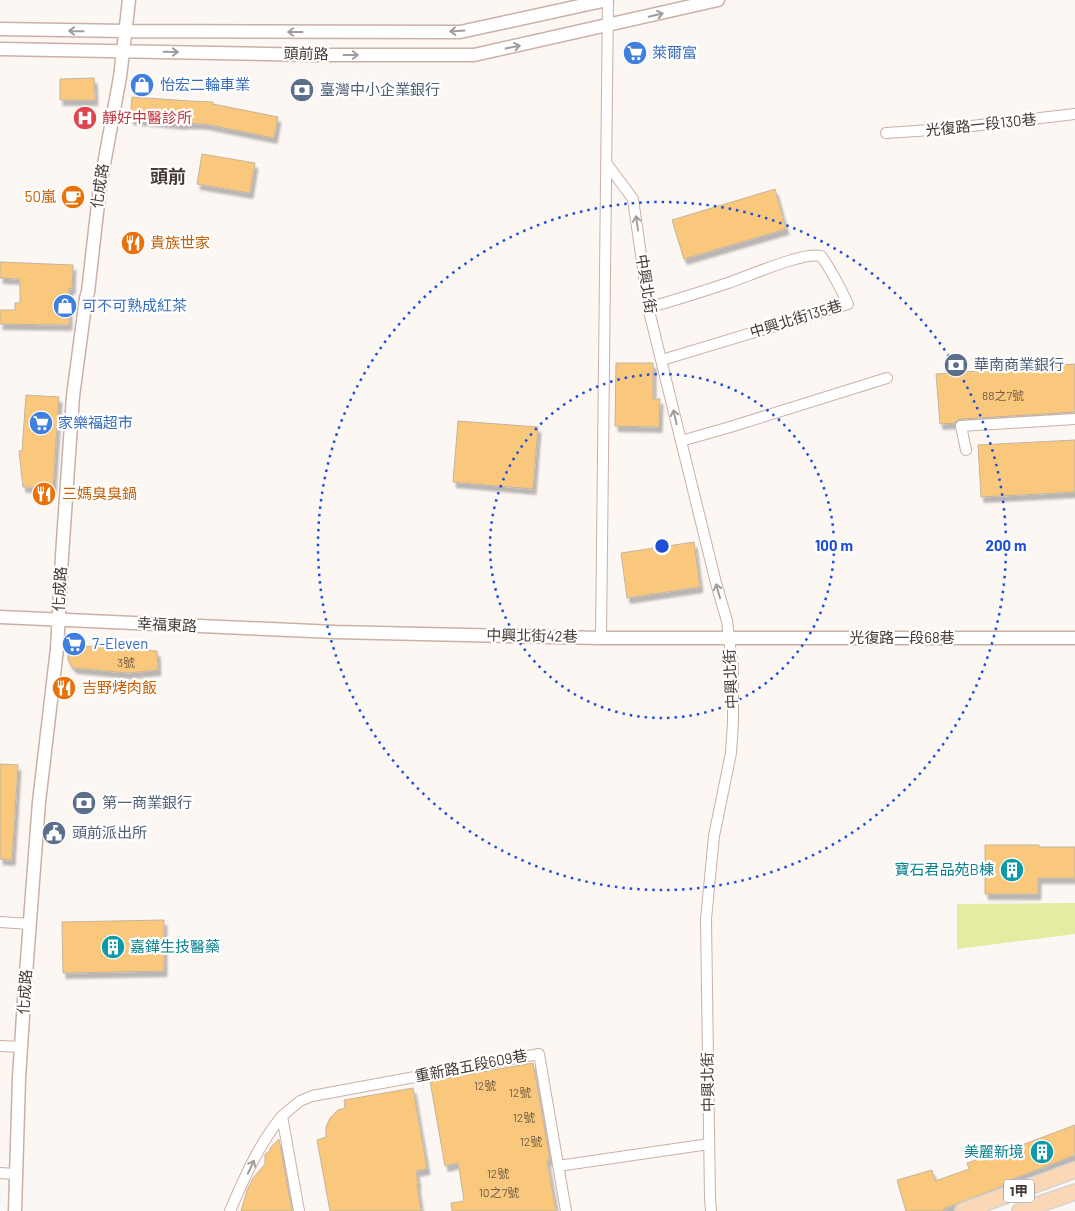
<svg xmlns="http://www.w3.org/2000/svg" width="1075" height="1211" font-family="Barlow,'Noto Sans TC',sans-serif">
<style>
.green{fill:#e3eca2}
.building{fill:#fac87d;stroke:#c4b49e;filter:url(#shadow)}
.lines{fill:none;stroke-linecap:round;stroke-linejoin:round}
.minor-casing{stroke:#cbb0a5;stroke-width:12}
.tertiary-casing{stroke:#cbb0a5;stroke-width:15}
.primary-casing{stroke:#d6d4d3;stroke-width:18}
.minor{stroke:#fff;stroke-width:10}
.tertiary{stroke:#fff;stroke-width:12}
.primary{stroke:#fbd7b5;stroke-width:15}
.oneway{stroke:#a29c9a}
.ring{fill:none;stroke:#1d4ed8;stroke-width:2.5;stroke-dasharray:2.5 5}
.labels{text-anchor:middle;stroke-width:4.5;stroke-linejoin:round;paint-order:stroke}
.number-label{font-size:12px;fill:#725e48}
.shield{fill:#fff;stroke:#7d7572;stroke-width:1}
.shield-label{font-size:14px;font-weight:bold;fill:#453a36}
.shop-label{font-size:15px;fill:#366cbe;stroke:#fff;text-anchor:start}
.street-label{font-size:15px;fill:#453a36;stroke:#fff}
.service-label{font-size:15px;fill:#4e5e75;stroke:#fff;text-anchor:start}
.health-label{font-size:15px;fill:#be3a42;stroke:#fff;text-anchor:start}
.food-label{font-size:15px;fill:#c56008;stroke:#fff;text-anchor:start}
.culture-label{font-size:15px;fill:#0d838f;stroke:#fff;text-anchor:end}
.quarter-label{font-size:18px;font-weight:bold;fill:#453a36;stroke:#fff}
.centre{fill:#1d4ed8;stroke:#fff;stroke-width:2.5}
.ring-label{font-size:15px;text-anchor:middle;font-weight:bold;fill:#1d4ed8;stroke:#fff;stroke-width:4.5;stroke-linejoin:round;paint-order:stroke}
</style>
<defs>
<filter id="shadow"><feDropShadow dx="3" dy="5.5" stdDeviation="1" flood-color="#0004"/></filter>
</defs>
<rect width="100%" height="100%" fill="#fdf7f4"/>
<!-- green -->
<path class="green" d="M1075 903V934L957 949V904Z"/>
<!-- building -->
<path class="building" d="M94 78 95 100H60V79Z
M132 97 190 101H191L213 102V104L278 117 274 138 205 124 185 123 184 124 130 119Z
M202 154 255 163 250 193 197 184Z
M775 189 786 229 684 259 672 220Z
M0 262 73 265 72 289 69 288V325L0 324V310H15V303H20V279L0 278Z
M616 363H653V399H660L659 427 615 426Z
M1075 364V412L961 419 957 420 955 423 940 424 936 374Z
M26 395 59 397 53 487H23L19 451H22Z
M458 421 538 427 533 489 453 482Z
M1075 440V492L981 497 978 445Z
M694 542 700 587 627 598 621 553Z
M77 646 124 647V649L157 651 158 670 128 673 74 668 70 664 68 660V655Z
M0 764 18 765 12 860 0 859Z
M985 845H1039V847H1075V878H1038V894H985Z
M164 920V971L63 973 62 922Z
M533 1063 550 1160H547L556 1211H452L451 1203 464 1201 462 1187 458 1163 445 1166 430 1081Z
M413 1088 427 1169 416 1171 418 1184H417L421 1211H330L317 1140 326 1137V1127L330 1118 338 1110 345 1108 344 1100Z
M1075 1125V1155L1005 1182 1006 1185 943 1209 944 1211H906L897 1180 932 1170 935 1181 969 1169 967 1163 995 1154V1155Z
M279 1139 292 1211H241L247 1190 253 1178 265 1164V1154L270 1151V1148Z"/>
<g class="lines">
<!-- minor casing -->
<g class="minor-casing">
<path id="minor" d="M886 133 946 129 1075 114
M607 164 633 199 649 311 716 583 727 621 729 639 733 667V722L731 753 714 836 706 919 710 1198 711 1211
M649 311 654 306C679 299 704 291 728 283 749 276 802 252 821 256 832 271 840 287 848 304L662 360
M681 441 730 427 887 378
M966 450 961 426 1075 419
M601 638 608 0
M0 922 30 924
M0 1046 21 1047
M558 1166 709 1144
M0 1173 15 1174
M230 1211C244 1178 259 1144 282 1116
M299 1211 282 1116 300 1101 312 1096 539 1054 566 1211"/>
</g>
<!-- tertiary casing -->
<g class="tertiary-casing">
<path id="tertiary" d="M0 29 125 31 460 32 607 0
M0 49 317 55H474L718 0
M0 617 335 632 601 638H1075
M15 1211 19 1078 24 1000 39 802 57 649 62 556 73 396 86 298 88 292 100 186 120 77 129 0"/>
</g>
<!-- primary casing -->
<g class="primary-casing">
<path id="primary" d="M963 1211 1075 1170
M1020 1211 1075 1192"/>
</g>
<!-- minor -->
<use href="#minor" class="minor"/>
<!-- tertiary -->
<use href="#tertiary" class="tertiary"/>
<!-- primary -->
<use href="#primary" class="primary"/>
</g>
<!-- one-way arrows -->
<defs><path id="oneway-shaft" d="M-6 0H5M1.5-3L5.5 0L1.5 3" fill="none" stroke-width="1.6" stroke-linecap="round" stroke-linejoin="round" transform="scale(1.25)"/></defs>
<g class="oneway">
<use href="#oneway-shaft" transform="translate(656 15) rotate(-13)"/>
<use href="#oneway-shaft" transform="translate(76 31) rotate(-179)"/>
<use href="#oneway-shaft" transform="translate(457 31) rotate(176)"/>
<use href="#oneway-shaft" transform="translate(295 32) rotate(180)"/>
<use href="#oneway-shaft" transform="translate(513 47) rotate(-12)"/>
<use href="#oneway-shaft" transform="translate(171 52) rotate(1)"/>
<use href="#oneway-shaft" transform="translate(351 55)"/>
<use href="#oneway-shaft" transform="translate(637 223) rotate(-98)"/>
<use href="#oneway-shaft" transform="translate(675 417) rotate(-103)"/>
<use href="#oneway-shaft" transform="translate(718 591) rotate(-106)"/>
<use href="#oneway-shaft" transform="translate(251 1167) rotate(-65)"/>
</g>
<!-- distance rings -->
<g class="ring">
<circle cx="662" cy="546" r="172"/>
<circle cx="662" cy="546" r="344"/>
</g>
<!-- icons -->
<defs>
<g id="supermarket-disc" transform="scale(1.25)"><circle r="9.5" fill="#3f7fe0" stroke="#fff"/><path d="M-6-5.5h2.5l.6 2H6L4.5 2H-2.5L-4.4-4H-6ZM-1.5 3.2a1.3 1.3 0 1 0 .1 0ZM3 3.2a1.3 1.3 0 1 0 .1 0Z" fill="#fff"/></g>
<g id="shop-disc" transform="scale(1.25)"><circle r="9.5" fill="#3f7fe0" stroke="#fff"/><path d="M-5-2.5h2.3a2.7 3.5 0 0 1 5.4 0H5L5.5 6h-11ZM-1.5-2.5h3a1.5 2.3 0 0 0-3 0Z" fill="#fff"/></g>
<g id="bank-disc" transform="scale(1.25)"><circle r="9.5" fill="#5c6f8a" stroke="#fff"/><path d="M-6-4H6V4H-6ZM0-2.3a2.3 2.3 0 1 0 0 4.6a2.3 2.3 0 1 0 0-4.6Z" fill="#fff"/></g>
<g id="hospital-disc" transform="scale(1.25)"><circle r="9.5" fill="#e0444e" stroke="#fff"/><path d="M-5-5h3v3.5h4V-5h3V5h-3V1.5h-4V5h-3Z" fill="#fff"/></g>
<g id="cafe-disc" transform="scale(1.25)"><circle r="9.5" fill="#e8710a" stroke="#fff"/><path d="M-5.5-4.5H6V0H3Q3 3.5 0 3.5H-2.5Q-5.5 3.5-5.5 0ZM3-3.2v2h1.7v-2ZM-6 4.5H4V6H-6Z" fill="#fff"/></g>
<g id="restaurant-disc" transform="scale(1.25)"><circle r="9.5" fill="#e8710a" stroke="#fff"/><path d="M-5-6h1v4h1v-4h1v4h1v-4h1v5L-1.5 .5V6h-2V.5L-5-1ZM5-6V6H3V1.5H1.5Q1.5-4 5-6Z" fill="#fff"/></g>
<g id="civic-disc" transform="scale(1.25)"><circle r="9.5" fill="#5c6f8a" stroke="#fff"/><path d="M-.6-6.5H3V-4.5H.6V-3L4-1V1h2V6H-6V1h2V-1L-.6-3ZM-1.2 2.5V6h2.4V2.5Z" fill="#fff"/></g>
<g id="building-disc" transform="scale(1.25)"><circle r="9.5" fill="#0f9aa8" stroke="#fff"/><path d="M-4-6H4V6H1V3H-1V6H-4ZM-2.5-4.3h1.7v1.8h-1.7ZM.8-4.3h1.7v1.8H.8ZM-2.5-1h1.7V.8h-1.7ZM.8-1h1.7V.8H.8Z" fill="#fff"/></g>
</defs>
<g fill-rule="evenodd">
<use href="#supermarket-disc" x="635" y="53"/>
<use href="#shop-disc" x="142" y="85"/>
<use href="#bank-disc" x="302" y="90"/>
<use href="#hospital-disc" x="85" y="118"/>
<use href="#cafe-disc" x="73" y="197"/>
<use href="#restaurant-disc" x="133" y="243"/>
<use href="#shop-disc" x="65" y="306"/>
<use href="#bank-disc" x="956" y="365"/>
<use href="#supermarket-disc" x="41" y="423"/>
<use href="#restaurant-disc" x="44" y="494"/>
<use href="#supermarket-disc" x="74" y="644"/>
<use href="#restaurant-disc" x="64" y="688"/>
<use href="#bank-disc" x="84" y="803"/>
<use href="#civic-disc" x="54" y="833"/>
<use href="#building-disc" x="1012" y="870"/>
<use href="#building-disc" x="113" y="947"/>
<use href="#building-disc" x="1042" y="1152"/>
</g>
<g class="labels">
<!-- number labels -->
<g class="number-label">
<text x="1003" y="400">88之7號</text>
<text x="126" y="667">3號</text>
<text x="485" y="1090">12號</text>
<text x="520" y="1097">12號</text>
<text x="524" y="1122">12號</text>
<text x="531" y="1146">12號</text>
<text x="498" y="1178">12號</text>
<text x="499" y="1197">10之7號</text>
</g>
<!-- shield labels -->
<rect class="shield" x="1004" y="1179.5" width="30" height="23" rx="4"/>
<g class="shield-label">
<text x="1019" y="1196">1甲</text>
</g>
<!-- shop labels -->
<g class="shop-label">
<text x="652" y="58">萊爾富</text>
<text x="160" y="90">怡宏二輪車業</text>
<text x="82" y="311">可不可熟成紅茶</text>
<text x="58" y="428">家樂福超市</text>
<text x="92" y="649">7-Eleven</text>
</g>
<!-- street labels -->
<g class="street-label">
<text transform="translate(306 54) rotate(1)" y="5">頭前路</text>
<text transform="translate(981 125) rotate(-6)" y="5">光復路一段130巷</text>
<text transform="translate(100 186) rotate(-81)" y="5">化成路</text>
<text transform="translate(646 284) rotate(81)" y="5">中興北街</text>
<text transform="translate(796 319) rotate(-17)" y="5">中興北街135巷</text>
<text transform="translate(60 589) rotate(-87)" y="5">化成路</text>
<text transform="translate(167 625) rotate(3)" y="5">幸福東路</text>
<text transform="translate(532 636) rotate(1)" y="5">中興北街42巷</text>
<text x="902" y="643">光復路一段68巷</text>
<text transform="translate(731 679) rotate(-93)" y="5">中興北街</text>
<text transform="translate(25 992) rotate(-86)" y="5">化成路</text>
<text transform="translate(471 1066) rotate(-11)" y="5">重新路五段609巷</text>
<text transform="translate(708 1082) rotate(-91)" y="5">中興北街</text>
</g>
<!-- service labels -->
<g class="service-label">
<text x="320" y="95">臺灣中小企業銀行</text>
<text x="974" y="370">華南商業銀行</text>
<text x="102" y="808">第一商業銀行</text>
<text x="72" y="838">頭前派出所</text>
</g>
<!-- health labels -->
<g class="health-label">
<text x="102" y="123">靜好中醫診所</text>
</g>
<!-- food labels -->
<g class="food-label">
<text x="56" y="202" text-anchor="end">50嵐</text>
<text x="150" y="248">貴族世家</text>
<text x="62" y="499">三媽臭臭鍋</text>
<text x="82" y="693">吉野烤肉飯</text>
</g>
<!-- culture labels -->
<g class="culture-label">
<text x="994" y="875">寶石君品苑B棟</text>
<text x="130" y="952" text-anchor="start">嘉鏵生技醫藥</text>
<text x="1024" y="1157">美麗新境</text>
</g>
<!-- quarter labels -->
<g class="quarter-label">
<text x="168" y="183">頭前</text>
</g>
</g>
<circle cx="662" cy="546" r="8" class="centre"/>
<g class="ring-label">
<text x="834" y="551">100 m</text>
<text x="1006" y="551">200 m</text>
</g>
</svg>
